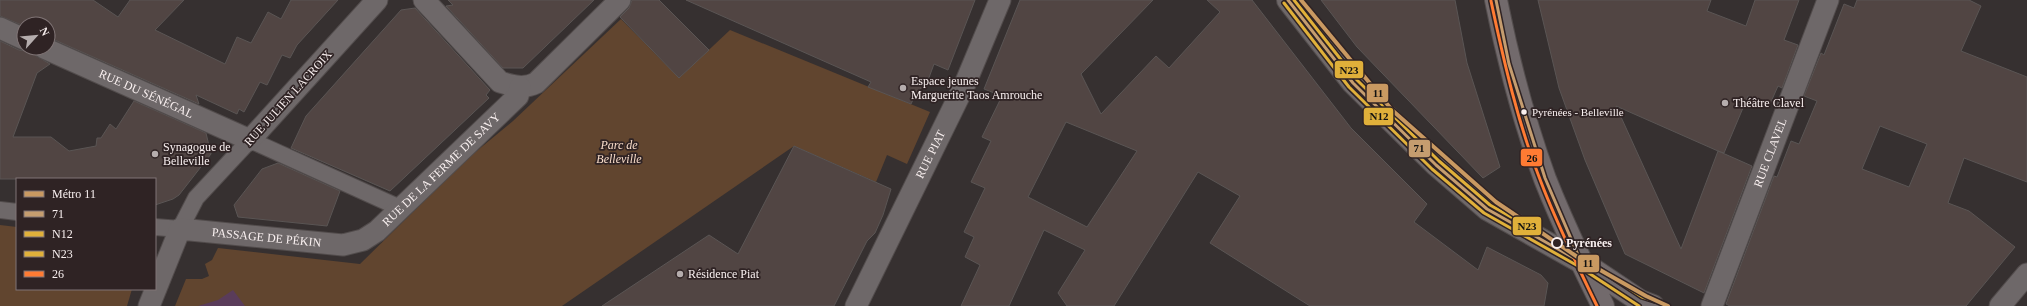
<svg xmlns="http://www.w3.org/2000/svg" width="2027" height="306" font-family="'Times New Roman',serif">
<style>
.green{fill:#61452f}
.water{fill:#5a3c5a}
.building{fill:#514543;stroke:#5a5554;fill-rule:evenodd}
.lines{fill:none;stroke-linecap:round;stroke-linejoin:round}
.pedestrian-casing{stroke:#524c4c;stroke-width:18}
.minor-casing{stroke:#524c4c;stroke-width:23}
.tertiary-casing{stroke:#524c4c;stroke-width:24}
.secondary-casing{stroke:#524c4c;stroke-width:24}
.pedestrian{stroke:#6e6869;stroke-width:16}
.minor{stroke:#6e6869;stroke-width:21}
.tertiary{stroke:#6e6869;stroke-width:22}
.secondary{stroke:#726a6c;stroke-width:22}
.bus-1-casing{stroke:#2f2324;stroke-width:6}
.bus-2-casing{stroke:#2f2324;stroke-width:6}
.bus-3-casing{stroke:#2f2324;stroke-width:6}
.bus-4-casing{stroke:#2f2324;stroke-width:6}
.bus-1{stroke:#c59d6f;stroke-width:3}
.bus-2{stroke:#e0b03a;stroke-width:3}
.bus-3{stroke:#e0b03a;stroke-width:3}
.bus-4{stroke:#ff7b33;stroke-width:3}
.metro-1-casing{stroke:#2f2324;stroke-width:7}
.metro-1{stroke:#c99961;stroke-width:4}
.poi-dot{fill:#b5adad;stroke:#2f2324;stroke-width:1.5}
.bus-dot{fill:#f9f0f0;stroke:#2f2324;stroke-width:1.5}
.stop-dot{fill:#2f2324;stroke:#f9f0f0;stroke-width:2}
.labels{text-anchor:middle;stroke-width:3.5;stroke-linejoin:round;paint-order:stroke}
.bus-label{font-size:11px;fill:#f9f0f0;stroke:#2f2324;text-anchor:start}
.poi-label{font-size:12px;fill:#f9f0f0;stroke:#2f2324;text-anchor:start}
.street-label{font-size:12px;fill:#f9f0f0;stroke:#2f2324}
.park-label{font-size:12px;font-style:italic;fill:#f8dcc9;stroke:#2f2324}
.stop-label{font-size:12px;font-weight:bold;fill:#f9f0f0;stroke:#2f2324;text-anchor:start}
.line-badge{stroke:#2f2324;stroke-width:1.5}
.pale-badge-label{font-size:11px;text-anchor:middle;font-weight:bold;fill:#111}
</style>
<rect width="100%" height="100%" fill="#363030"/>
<!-- green -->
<path class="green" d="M621 19 679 78 730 30 930 112 907 164 887 155 876 182 794 146 562 306H175L186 279H202L209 276 205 264 212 260 218 248 360 264 467 159 513 121Z
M0 225 17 227V289H132L127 306H0Z"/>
<!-- water -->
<path class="water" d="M233 290 245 306H198L218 300Z"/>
<!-- building -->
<path class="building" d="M0 0H93L118 17 130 0H184L155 30 225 64 237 37 251 43 268 12 281 19 291 0H338L297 45 290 58 282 55 267 85 260 82 244 112 239 109 237 114 196 95 199 104 48 37V24H24V26L0 16Z
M448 0H594L523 68H503L446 6 453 5Z
M632 0H659L709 50 679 78 620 17 629 8Z
M686 0H975L948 70 934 64 927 83 916 93 911 104 868 87 871 82Z
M1020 0H1153L1081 74 1101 114 1156 56 1169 68 1220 12 1207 0H1252L1351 128 1427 204 1414 222 1478 270 1487 247 1541 275 1548 283 1544 306H1310L1210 243 1240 196 1198 172 1114 306H1067L1058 293 1085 250 1044 230 1009 306H961L980 265 965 257 974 237 964 232 985 188 971 182 991 141 982 137 1002 96 984 89ZM1066 122 1137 151 1087 227 1028 197Z
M1321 0H1455L1467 63 1500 167 1483 178 1357 47Z
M1538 0H1711L1707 11 1746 26 1755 0H1799L1784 40 1798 45 1782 88 1778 86 1770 104 1748 96 1724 153 1718 151 1752 166 1704 293 1625 254 1585 160 1559 88ZM1616 106 1718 151 1681 249Z
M1857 0H1969L1981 6 1961 51 2027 77V182L1964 158 1948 203 1969 211 2015 247 1966 306H1730L1726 304 1774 176 1777 177 1791 141 1799 144 1817 101 1804 96 1821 53 1824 55 1844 4 1854 8ZM1880 126 1927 144 1909 187 1862 169Z
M415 8 490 90 486 95 489 98 390 191 291 148 306 116 401 10Z
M0 41 19 50 26 51 32 48 35 55 50 64 37 73 13 137H51L69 151 96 146 97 138H101L110 124 116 129 134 101 206 133 211 154 179 195 173 199 155 205V179H0Z
M794 146 891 189 883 215 875 233 867 241 834 306H602L709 235 738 254Z
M278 163 340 191 327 226 238 217 234 205 262 169Z"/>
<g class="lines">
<!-- pedestrian casing -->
<g class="pedestrian-casing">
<path id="pedestrian" d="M0 210 17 212
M155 227 180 229 196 198 250 140 400 208"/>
</g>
<!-- minor casing -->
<g class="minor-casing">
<g id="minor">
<path d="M424 0 500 82C513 86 524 89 536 83L620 0"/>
<path d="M0 28 24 39"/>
<path id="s1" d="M44 48 250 140 377 0"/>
<path id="s2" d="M149 306 180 229 343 245 363 240 377 231 518 96 520 87"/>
<path id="s3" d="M856 306 965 84 1000 0"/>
<path id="s4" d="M1712 306 1828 0"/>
<path d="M2000 306 2027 274"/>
</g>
</g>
<!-- tertiary casing -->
<g class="tertiary-casing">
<path id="tertiary" d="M1288 0 1353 83 1436 165 1487 209 1581 262"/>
</g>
<!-- secondary casing -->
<g class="secondary-casing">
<path id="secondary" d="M1496 0C1508 60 1524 121 1545 179 1562 222 1582 264 1603 306
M1582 262 1640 301 1653 306"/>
</g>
<!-- pedestrian -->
<use href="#pedestrian" class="pedestrian"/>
<!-- minor -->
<use href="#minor" class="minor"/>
<!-- tertiary -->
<use href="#tertiary" class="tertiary"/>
<!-- secondary -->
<use href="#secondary" class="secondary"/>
<!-- bus-1 casing -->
<g class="bus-1-casing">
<path id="bus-1" d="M1288 0 1353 83 1436 165 1487 209 1581 262
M1496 0 1509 64 1545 178 1581 262"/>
</g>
<!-- bus-2 casing -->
<g class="bus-2-casing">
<path id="bus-2" d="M1284 3 1349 87 1432 169 1484 213 1578 266 1639 306"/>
</g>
<!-- bus-3 casing -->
<g class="bus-3-casing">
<path id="bus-3" d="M1294 0 1357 80 1439 161 1490 205 1583 258 1642 297 1655 301"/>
</g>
<!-- bus-4 casing -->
<g class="bus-4-casing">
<path id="bus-4" d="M1491 1C1504 62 1518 124 1541 182 1557 224 1577 265 1597 306"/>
</g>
<!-- bus-1 -->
<use href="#bus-1" class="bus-1"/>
<!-- bus-2 -->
<use href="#bus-2" class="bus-2"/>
<!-- bus-3 -->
<use href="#bus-3" class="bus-3"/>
<!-- bus-4 -->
<use href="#bus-4" class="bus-4"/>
<!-- metro-1 casing -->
<g class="metro-1-casing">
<path id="metro-1" d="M1301 0 1392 110 1496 202 1579 258 1646 296 1668 306"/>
</g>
<!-- metro-1 -->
<use href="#metro-1" class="metro-1"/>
</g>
<!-- markers -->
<g class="poi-dot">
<circle cx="903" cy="88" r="4"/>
<circle cx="1725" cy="103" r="4"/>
<circle cx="155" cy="154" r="4"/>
<circle cx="680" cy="274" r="4"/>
</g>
<circle class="bus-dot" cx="1524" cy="112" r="3.5"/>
<circle class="stop-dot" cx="1557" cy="243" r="5"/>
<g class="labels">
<!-- bus labels -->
<g class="bus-label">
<text x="1532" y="116">Pyrénées - Belleville</text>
</g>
<!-- poi labels -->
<g class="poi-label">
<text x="911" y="85">Espace jeunes<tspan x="911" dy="14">Marguerite Taos Amrouche</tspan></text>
<text x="1733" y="107">Théâtre Clavel</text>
<text x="163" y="151">Synagogue de<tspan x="163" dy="14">Belleville</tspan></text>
<text x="688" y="278">Résidence Piat</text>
</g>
<!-- street labels -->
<g class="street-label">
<text dy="4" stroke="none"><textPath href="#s1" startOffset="112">RUE DU SÉNÉGAL</textPath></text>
<text transform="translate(288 98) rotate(-48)" y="4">RUE JULIEN LACROIX</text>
<text dy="4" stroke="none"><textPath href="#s4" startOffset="164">RUE CLAVEL</textPath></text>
<text dy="4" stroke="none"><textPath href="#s3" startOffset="169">RUE PIAT</textPath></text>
<text dy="4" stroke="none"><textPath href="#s2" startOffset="373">RUE DE LA FERME DE SAVY</textPath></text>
<text dy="4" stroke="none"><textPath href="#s2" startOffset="170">PASSAGE DE PÉKIN</textPath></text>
</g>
<!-- park labels -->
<g class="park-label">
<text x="619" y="149">Parc de<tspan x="619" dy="14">Belleville</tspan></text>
</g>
<!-- stop labels -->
<g class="stop-label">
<text x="1566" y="247">Pyrénées</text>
</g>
</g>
<g class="line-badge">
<rect x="1334" y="60" width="30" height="19" rx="4" fill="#e0b03a"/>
<rect x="1366" y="83" width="23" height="20" rx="4" fill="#c99961"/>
<rect x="1363" y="107" width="31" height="19" rx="4" fill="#e0b03a"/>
<rect x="1408" y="139" width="23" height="19" rx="4" fill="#c59d6f"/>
<rect x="1520" y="148" width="23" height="19" rx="4" fill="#ff7b33"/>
<rect x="1512" y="216" width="30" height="20" rx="4" fill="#e0b03a"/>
<rect x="1577" y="254" width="23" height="19" rx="4" fill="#c99961"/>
</g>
<g class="pale-badge-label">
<text x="1349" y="74">N23</text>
<text x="1378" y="97">11</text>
<text x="1379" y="120">N12</text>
<text x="1419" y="152">71</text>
<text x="1532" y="162">26</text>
<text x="1527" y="230">N23</text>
<text x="1588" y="267">11</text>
</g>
<!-- legend -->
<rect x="16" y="178" width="140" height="112" fill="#2f2324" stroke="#807576"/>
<rect x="24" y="191" width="20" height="6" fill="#c99961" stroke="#807576"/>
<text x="52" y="198" font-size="12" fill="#f9f0f0">Métro 11</text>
<rect x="24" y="211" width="20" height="6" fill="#c59d6f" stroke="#807576"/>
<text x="52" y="218" font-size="12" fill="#f9f0f0">71</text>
<rect x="24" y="231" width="20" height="6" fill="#e0b03a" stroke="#807576"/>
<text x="52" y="238" font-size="12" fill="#f9f0f0">N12</text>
<rect x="24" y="251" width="20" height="6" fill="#e0b03a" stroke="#807576"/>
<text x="52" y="258" font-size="12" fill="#f9f0f0">N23</text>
<rect x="24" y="271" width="20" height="6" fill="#ff7b33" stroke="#807576"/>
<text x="52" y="278" font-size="12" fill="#f9f0f0">26</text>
<!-- north arrow -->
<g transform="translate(36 36) rotate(63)"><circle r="19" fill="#2f2324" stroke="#807576"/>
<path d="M0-3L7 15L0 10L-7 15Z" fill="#b5adad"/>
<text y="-6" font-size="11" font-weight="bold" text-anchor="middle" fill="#f9f0f0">N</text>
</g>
</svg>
